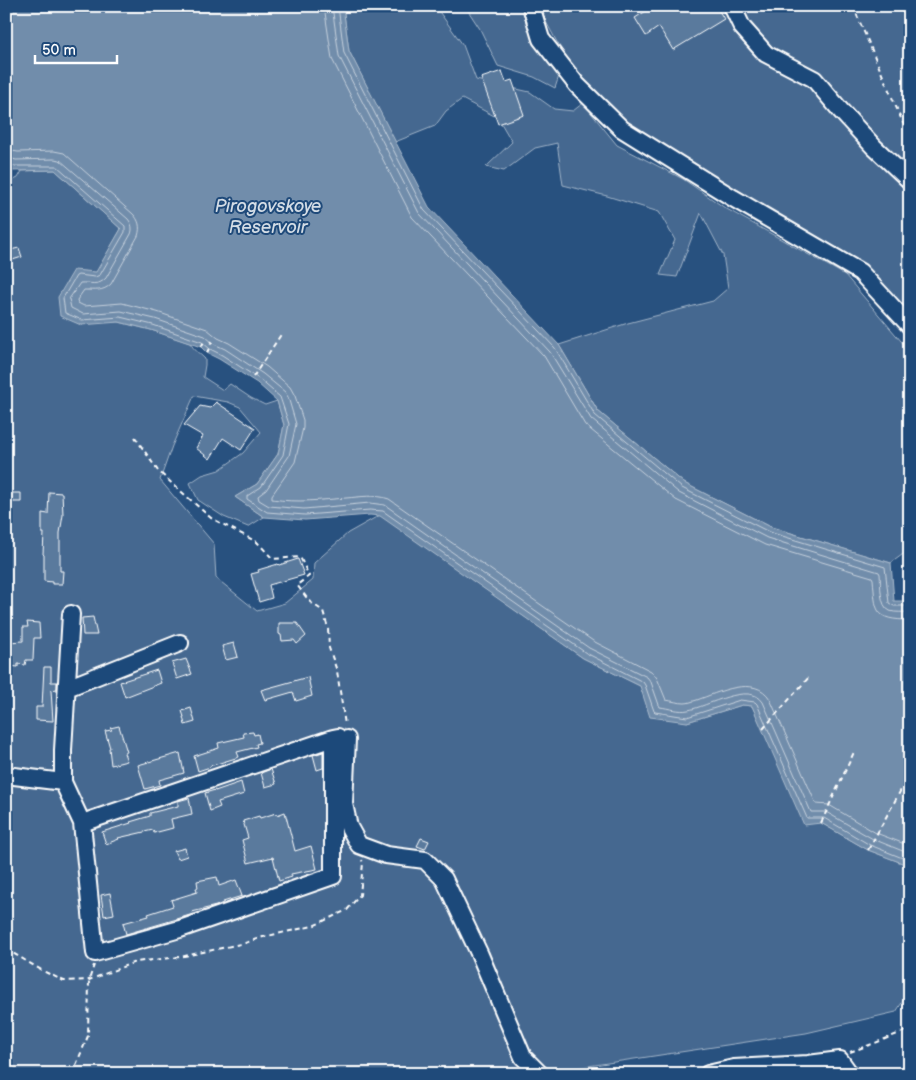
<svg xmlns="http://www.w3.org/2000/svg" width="916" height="1080" font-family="'Balsamiq Sans',sans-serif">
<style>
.green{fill:#446890;stroke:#a2b4c8}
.water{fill:#718dab;stroke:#aabbcd}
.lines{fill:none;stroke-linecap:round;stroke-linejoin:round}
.shore{stroke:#c6d1dd;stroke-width:1}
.building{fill:#5a7a9d;stroke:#fff}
.minor-casing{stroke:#fff;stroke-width:20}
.path{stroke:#fff;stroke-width:2;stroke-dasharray:5 4;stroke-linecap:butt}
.minor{stroke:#1f4a7a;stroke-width:16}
.labels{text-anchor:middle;stroke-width:4;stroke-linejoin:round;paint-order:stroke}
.water-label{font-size:18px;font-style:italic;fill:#d4dde6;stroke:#1f4a7a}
</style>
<rect width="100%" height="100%" fill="#28517f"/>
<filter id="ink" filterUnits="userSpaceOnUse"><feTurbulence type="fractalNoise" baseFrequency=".02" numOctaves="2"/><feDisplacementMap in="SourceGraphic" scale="10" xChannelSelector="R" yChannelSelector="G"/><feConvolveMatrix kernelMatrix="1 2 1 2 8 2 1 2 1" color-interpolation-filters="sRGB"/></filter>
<g filter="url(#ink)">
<!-- green -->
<path class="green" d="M343 6H435L463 45 476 80 530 92 554 109 573 111 583 103 617 145 683 179 725 208 845 275 907 348 910 352V549L891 563 771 527 684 483 598 411 559 345 628 323 713 301 728 288 723 255 701 213 677 277 660 275 675 240 659 212 607 196 563 185 557 143 535 148 504 171 486 167 512 142 498 118 462 99 446 111 435 126 395 142 349 51Z
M465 6H525L533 40 559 76 555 88 534 77 498 66 480 29Z
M543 6H910V316L755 203 623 121 583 82 558 44 544 18Z
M55 170 121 229 96 273 89 320 119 322 151 330 190 343C194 350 199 353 205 359V365L203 377 223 390 230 384 251 398 265 405 277 401 284 425 278 454 257 484 235 497 264 517 248 527 224 517 198 500 190 483 202 475 219 470 243 453 261 432 240 407 228 402 194 396 172 446 160 480 214 544 216 578 257 611 285 603 313 580 314 563 348 533 380 515 583 658 640 686 687 722 742 705 752 706 763 729 821 823 868 850 910 866V990L896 1012 806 1033 535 1074H6V184L18 178 22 171Z"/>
<!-- water -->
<path class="water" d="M6 6H343L349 51 429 207 559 345 598 411 684 483 771 527 891 563 894 601H910V866L868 850 821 823 804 825 752 706 742 705 687 722 650 717 640 686 583 658 380 516 370 515 305 520 264 517 235 497 257 484 278 454 284 425 277 401 257 383 219 359 207 353 201 347 151 330 119 322 81 325 60 316 58 297 74 270 96 272 121 229 55 170 12 171 6 167Z"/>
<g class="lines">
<!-- shore -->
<path class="shore" d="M324 6 332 59 412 217 544 356 585 425 676 500 765 545 872 577 873 579C876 611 873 620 910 620
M332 6 339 56 419 213 550 352 591 419 679 493 767 538 879 572 880 574C881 584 879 606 890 611 895 613 904 612 910 612
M338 6 344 53 424 210 555 348 595 415 682 488 769 532 885 567 889 603 894 606H910
M6 150 18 152 54 151 64 153 133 214C139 220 141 227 138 236L111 284C103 292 95 290 84 290L77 300 78 303 84 306 122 303 157 312 207 329 218 338 229 343 267 367 290 387 295 396 303 420V428L295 462 272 495V499C297 503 322 500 346 498 360 497 375 494 389 499L593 641 651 671 657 678 666 700C672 701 679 703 685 703 689 703 693 701 697 700 717 693 755 674 770 699L816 804 829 805 876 833 910 846
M6 157 16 160 54 159 60 160 128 219C132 224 133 229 131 234L106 278C98 287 90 282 80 283L69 299 71 308 83 314 121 311 155 319 205 336 214 344 225 349 263 374 285 392 288 397 296 424 289 456 266 490 258 496 259 500 269 506 304 509 370 503 385 505 589 648 647 677 651 682 659 705 660 707C668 708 680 712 688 710 707 707 749 681 763 702L811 812H826L873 839 910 854
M6 163 14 166H57L125 226V232L100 275 95 277 78 275 76 276 63 298 65 313 82 320 120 317 153 325 202 342 210 349 222 355 259 379 280 397 289 424 283 455 261 487 247 496V499L267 512 305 515 370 510 383 511 586 653 643 682 645 685 654 711 655 712 687 717 740 700 755 702 757 704 807 818H824L870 845 910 861"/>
</g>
<!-- building -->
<path class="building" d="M654 6H716L724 19 673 50 659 27 646 36 635 18Z
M502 71 506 82 512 80 524 115 498 124 481 78Z
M19 248 22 257 6 262V251Z
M216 402 255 428 241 450 223 438 210 459 196 448 203 436 184 425 200 406 210 408Z
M49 492 62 493 63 515 60 533V571H63L62 584H52V582L44 581V555L43 554 44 533H42V513L48 514Z
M7 493H21V502H7Z
M298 559 304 575 269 585 272 598 259 602 251 574 259 572 258 570 278 564 279 565Z
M93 617 97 635H83L82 618Z
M27 622 39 623 40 638H34L33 660H26L25 665 18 664V667L9 666V663H6V645H9V642L23 641V627H28Z
M279 623H297L306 636 297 644 294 640 282 641 281 635 279 634Z
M234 643 238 657 226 660 222 646Z
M186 659 192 674 177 679 172 663Z
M44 667H51V682H57V689L51 690 53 721 36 720V707H42Z
M157 670 161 683 125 697 120 682Z
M308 677 312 696 296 701 293 692 265 700 261 690Z
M191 708 195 722 185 725 183 717H184L182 711Z
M119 726 127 752 124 753 127 761 111 765 109 748H110L105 731 112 730 110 728Z
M253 732 254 735 258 734 260 743 256 744 257 747 237 752 239 757 210 766V767L198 771 194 756 219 748 218 743 244 737 243 733Z
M323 752V768L317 770 313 755Z
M180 753 184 773 159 780 160 785 145 789 138 765Z
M271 769 276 784 265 787 261 773Z
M241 782 244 794 218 802 220 807 210 811 205 793 215 790V791Z
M189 798 192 814 171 819 173 828 154 833 153 830 118 838 119 839 106 844 102 832 131 823 130 822 150 816V813L178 806V801Z
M285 812 295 851 311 846 317 869 291 874 292 877 279 881 273 857 248 863 242 840 248 838 243 821 259 816 260 818 276 813 277 815Z
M421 838 429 841 425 849 417 846Z
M185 848 187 856 178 859 174 851Z
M217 877 219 886 236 880 242 896 223 902V903L216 906 192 912 193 914 177 919 126 934 123 923 149 916 148 914 173 906 171 900 197 892 196 888H198L197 881Z
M110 893 114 914 104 916 101 895Z"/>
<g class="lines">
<!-- minor casing -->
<g class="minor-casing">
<path id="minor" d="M531 6 541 39 577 85 622 129 733 198 860 272 910 326
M732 6 742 27 766 54 814 79 841 111 874 147 910 181
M67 688 180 643
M347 739 344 804 349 827 359 845 386 855 425 860 444 879 480 955 523 1057 540 1074
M6 775 63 782V750L71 614
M63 782 82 823 95 953 180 929 333 876V738L338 737
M82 823 333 738
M708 1074 734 1068 808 1064 840 1060 850 1074"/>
</g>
<!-- path -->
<path class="path" d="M853 6 903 123 910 129
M6 177H8
M201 347 205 340
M207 353 212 341
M253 377 282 333
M135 437 158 471 211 518 257 542 273 559 300 557 309 576 297 585 310 602 323 611 328 628 329 648 337 671 345 725
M763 729 810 676
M821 823 855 750
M868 850 902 788
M6 949 43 971 64 981 89 980 135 962 180 957 245 943 263 937 313 926 347 910 360 895 363 863 362 860
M850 1052 875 1043 910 1029
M74 1074 76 1065 88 1036 89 980 94 965"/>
<!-- minor -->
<use href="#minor" class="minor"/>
</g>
</g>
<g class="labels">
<!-- water labels -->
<g class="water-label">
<text x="268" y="212">Pirogovskoye<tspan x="268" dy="21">Reservoir</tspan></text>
</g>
</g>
<!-- margin -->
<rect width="916" height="1080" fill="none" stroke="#1f4a7a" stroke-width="25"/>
<rect x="12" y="12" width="891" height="1055" fill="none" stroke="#fff" stroke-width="2" filter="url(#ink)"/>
<!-- scale -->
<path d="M35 55v8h82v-8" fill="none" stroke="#ffffff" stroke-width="2.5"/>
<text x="42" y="55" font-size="15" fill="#ffffff" stroke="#1f4a7a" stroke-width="4" paint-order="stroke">50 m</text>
</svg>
